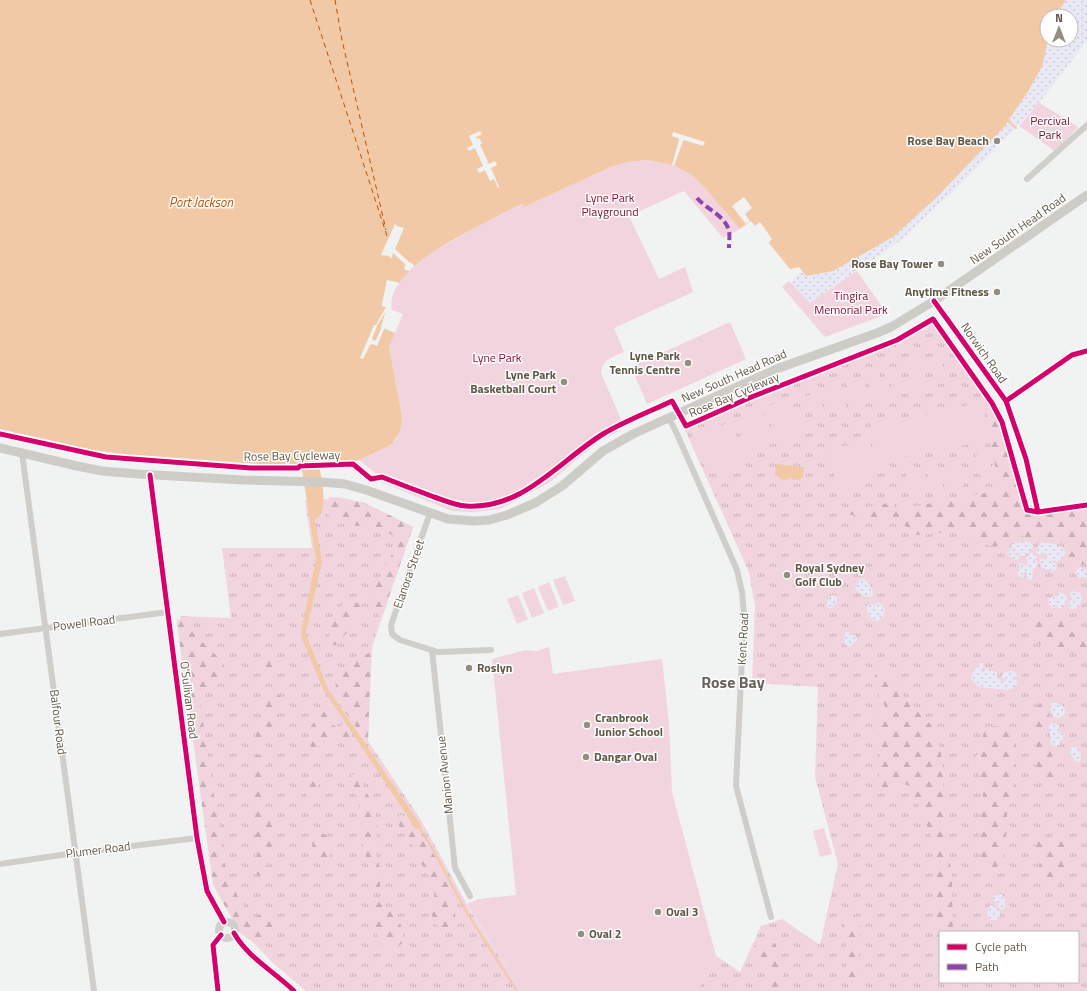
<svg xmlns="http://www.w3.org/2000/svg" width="1087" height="991" font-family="'Titillium Web',sans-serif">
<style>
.grass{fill:url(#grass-tufts);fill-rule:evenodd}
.forest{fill:url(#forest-firs)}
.sand{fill:url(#sand-dots)}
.park{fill:#f2d4df}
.water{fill:#f2c9a6}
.pier{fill:#f1f2f2}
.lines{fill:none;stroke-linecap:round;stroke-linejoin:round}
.stream{stroke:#f2c9a6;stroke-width:2}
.ferry{stroke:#b75302;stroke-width:1;stroke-dasharray:5 4;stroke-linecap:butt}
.minor{stroke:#d0ceca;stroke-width:6}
.secondary{stroke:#d1cfcb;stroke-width:8}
.primary{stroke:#ceccc7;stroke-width:9}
.quiet{stroke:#8e44ad;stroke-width:4;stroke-dasharray:8 4;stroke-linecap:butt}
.cycleway-casing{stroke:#fff;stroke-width:8}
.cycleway{stroke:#d6006c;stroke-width:5}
.poi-dot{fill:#928e82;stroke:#fff;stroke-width:1.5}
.labels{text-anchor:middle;stroke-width:3;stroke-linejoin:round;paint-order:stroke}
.park-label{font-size:12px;fill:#87102f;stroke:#fff}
.poi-label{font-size:12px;font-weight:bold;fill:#5f5846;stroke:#fff;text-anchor:start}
.street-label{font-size:12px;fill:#5f5846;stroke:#fff}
.water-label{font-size:13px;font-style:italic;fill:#b75302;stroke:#fff}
.district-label{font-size:16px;font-weight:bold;fill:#66645c;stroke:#fff}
</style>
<defs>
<pattern id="grass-tufts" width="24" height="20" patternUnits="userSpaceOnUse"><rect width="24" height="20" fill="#f2d4df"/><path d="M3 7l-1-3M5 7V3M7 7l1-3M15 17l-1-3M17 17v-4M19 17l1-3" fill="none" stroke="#c7afb7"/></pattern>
<pattern id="forest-firs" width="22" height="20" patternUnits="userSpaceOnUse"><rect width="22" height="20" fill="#f2d4df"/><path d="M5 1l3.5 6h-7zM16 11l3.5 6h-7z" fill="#c7afb7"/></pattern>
<pattern id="sand-dots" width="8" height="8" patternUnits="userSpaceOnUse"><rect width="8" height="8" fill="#e8e9f4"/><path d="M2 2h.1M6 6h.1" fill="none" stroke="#c9cad3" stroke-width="1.8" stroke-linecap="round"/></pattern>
</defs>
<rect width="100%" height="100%" fill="#f1f2f2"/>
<!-- grass -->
<path class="grass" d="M933 323 991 404 1000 408 1005 421 1028 506 1035 504V514L1087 507V991H694L700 986 716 956 740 972 761 926 782 919 820 945 838 864 815 777 818 687 752 683 755 606 749 572 685 430 756 397 890 346 927 328ZM940 932H1078V982H940Z
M325 499 363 502 413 527 372 647 368 741 421 820 470 910 521 991H306L273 963 247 936 218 889 180 616 231 618 222 548H312L305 500Z"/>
<!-- forest -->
<path class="forest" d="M991 404 1000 408 1005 421 1028 506 1035 504V514L1087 507V563C1079 566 1070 568 1064 561 1066 557 1068 553 1067 548 1061 535 1040 543 1030 542L1022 535 995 547 984 544 973 535 964 531 917 535 909 528 897 522 872 517 861 518 846 513V511L893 502 896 510 1000 490 983 406Z
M329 497C360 497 386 514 413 527L381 619C356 590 403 557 393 537 384 521 327 533 327 509 326 505 328 500 329 497Z
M354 600C370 612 356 621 348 631 343 636 341 641 336 645H331L328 641C331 626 335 601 354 600Z
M1035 614H1042L1057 620 1069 619 1079 629 1082 630 1087 627V650L1057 655 1042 646 1032 637 1028 628 1031 619Z
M182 619 189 622 201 641 216 655 221 662 225 678C217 688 210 684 200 693V702L224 862 239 900 252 918C261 917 258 910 273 912L277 917V928L259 939 253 941 248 939 240 933 213 885 177 624V620Z
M265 652H273L278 658 277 666 273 671 265 670C261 664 261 659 265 652Z
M371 652 368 741C354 725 319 687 345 667 353 661 363 657 371 652Z
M881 672 887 673 894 682 906 700 931 725 941 752 948 848 952 878 953 932H940V956L936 943 935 911 937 888 933 840 910 786 904 784 891 789 882 788 878 781 880 771V750L878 733 875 723 878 711 888 713C887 708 884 706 882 701 878 694 874 683 875 675Z
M264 688 276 689C281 695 283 706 279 713 278 717 274 720 272 724 269 730 268 735 263 740L259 739 256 736 257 730 260 725 262 691Z
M1042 701H1046C1055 709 1046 717 1045 727 1044 742 1072 789 1041 786 1034 774 1033 729 1035 715 1036 709 1038 705 1042 701Z
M331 708 336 715V718L332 723 333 725 337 728 344 724 347 725 352 734 351 737 338 739 315 748 311 747C305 734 311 723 321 715 324 712 326 709 331 708Z
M989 726C1000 727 1010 726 1015 737 1017 743 1014 787 1012 795 1011 798 1009 802 1008 806 1005 820 1010 862 994 869 969 881 984 794 984 785 983 780 979 776 977 771 975 766 976 762 976 756L983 751 981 742 985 729Z
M255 755 263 756 266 760 267 765 262 799 260 801H255L253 798 251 762V757Z
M355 774 358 775 374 807 376 818 377 831 376 852 380 869V890L376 889 372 885 371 874 363 847 361 812 351 779 352 775Z
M308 777 315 779 318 783V793L313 797H307L303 787V780Z
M258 810H268C279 822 269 859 265 875L258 876C253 864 259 859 258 848 257 843 255 838 254 833 252 826 253 820 253 814Z
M401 815 404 816C425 836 465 895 453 925L446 930C432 926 432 917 431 904 441 889 427 874 420 861 417 855 414 847 410 841 405 833 397 827 397 817Z
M322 833C332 837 333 858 324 864L317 863C313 856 311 844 313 837Z
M1042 836C1048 836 1053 838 1060 839L1065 844C1065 859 1071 887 1050 887 1042 887 1039 880 1036 873L1040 863 1033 850 1037 840Z
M376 900 389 910 394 911C401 921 403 931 403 942 398 948 391 951 383 949 375 934 373 918 373 902Z
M856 916C859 919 861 923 861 928 861 933 858 938 858 943 858 957 862 978 859 991H850L847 978 845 952 846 941 840 932C843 924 848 917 856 916Z
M757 942H764L775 943 784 978 785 991H770L769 970 766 963 754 953V947Z"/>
<!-- sand -->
<path class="sand" d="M1066 0H1087V41L1034 109 949 196H947L900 241 810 303 792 284 794 278 802 271 806 276 833 271 893 237 936 198 1004 127 1027 93 1042 67 1048 40H1071V16H1055Z
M1025 541 1030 543 1033 545 1032 549 1024 557 1014 552V554L1019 556V558L1017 560H1014L1007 554V553L1013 548 1010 545Z
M1041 543C1054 542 1078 548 1057 562L1052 560V563H1055L1057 565 1056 570 1051 571 1041 567 1040 560 1042 558 1045 560 1047 556 1045 553 1040 555 1036 552 1038 546Z
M1032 552 1034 553 1037 558 1034 559 1033 561H1037L1038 566 1033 569 1032 579 1028 580 1026 578 1027 572H1024L1025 576 1022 578 1019 576 1017 570 1021 568 1018 564 1022 563 1025 566 1028 564 1026 557Z
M1087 565V578L1086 576 1084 578H1079L1075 574 1078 568 1082 567 1083 570 1087 569Z
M862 579C868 580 873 588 873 594L871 597C865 598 860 594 855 589L859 580Z
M1073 591 1080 593 1082 599 1080 605C1077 608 1072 611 1068 607L1070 601 1073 599 1070 597V593Z
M1059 592 1067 596 1066 603 1062 608H1058L1056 604 1055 608H1053L1048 602 1049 599 1055 595 1056 598 1058 596 1057 593Z
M834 595 837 597V603L833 605V608H828L826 602 828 601 830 596Z
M872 603 874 607 876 603H880L885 610 884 617H882L879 615 880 620 875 621C870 619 865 610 867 605Z
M846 632H850V635H855L857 638V640L850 647 846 646C844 643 843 635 846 632Z
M980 663H982L984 666 982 669V673H983L987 668H988L997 673 998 679 1005 682 1006 680 1001 677 1003 673 1012 671 1015 672 1017 676 1011 679 1016 680 1018 683 1015 687 1008 690 979 687 971 679 973 672Z
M1051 703C1056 702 1062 705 1065 708V713L1060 718H1055L1052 714 1050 705Z
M1052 723 1059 725V730L1058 734 1061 732 1063 734V739L1060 741 1059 740 1060 744 1057 747 1051 744 1049 726Z
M1074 746 1077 747 1081 755V759L1079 762 1075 761 1073 758 1070 755V748Z
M997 894H1001C1006 899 1008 904 1003 910H1001L998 906 999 904 996 903 993 899V896Z
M991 905H994L995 908C999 910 1002 912 999 917L996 920H991L987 914 988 908Z"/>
<!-- park -->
<path class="park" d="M1038 102 1078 127 1055 151 1019 126 1034 109Z
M647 160 673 165 692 175 703 186 740 229 723 238 684 191 629 216 659 279 685 267 693 292 614 328 624 352C612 357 603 359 601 373L623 424 621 430 599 441 549 483 500 509 472 512 452 511 381 482 378 475 359 460 387 447 396 440 401 428 402 416 389 347 403 314 392 310C387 292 409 268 422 258 432 251 443 246 454 240 473 229 492 219 511 209L522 204 524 207 613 166 628 162Z
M857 271 887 314 825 337 782 287 789 281 810 303Z
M730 322 746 359 647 404 631 367Z
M941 356 947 382 935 385 929 360Z
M920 362 927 387 915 391 908 365Z
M899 367 906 393 894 396 887 370Z
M879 372 885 398 873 401 867 375Z
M858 378 865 403 853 406 846 381Z
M836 383 847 408 835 413 825 388Z
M816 392 827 416 815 421 805 397Z
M790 397 804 430 778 441 764 408Z
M983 402 990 440 974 443 971 442 969 444 955 447 952 445 950 448 936 451 934 449 932 451 917 454 915 453 913 455 899 458 896 456 895 459 881 462 878 460 871 426 872 423 888 421 890 422 891 420 906 417 909 419 910 417 924 414 927 415 928 413 944 410 946 411 947 409 962 406 964 407 966 405Z
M761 409 776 442 749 453 735 420Z
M730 422 747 458 711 474 694 438Z
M870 441 877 481 837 489 829 449Z
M988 451 993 477 981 480 976 454Z
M958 460 964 486 951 488 946 462Z
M938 464 943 490 931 492 926 467Z
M917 468 922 494 910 497 905 471Z
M565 576 575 601 563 605 553 580Z
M549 582 559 607 548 611 538 587Z
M534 588 544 613 532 618 522 593Z
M518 595 528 619 517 624 507 599Z
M549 647 553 674 662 659 669 723 672 792 716 956 700 986 694 991H521L467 904 478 899 516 895 492 659 525 650 536 651Z
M824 828 832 854 820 857 813 831Z"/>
<!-- water -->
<path class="water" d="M0 0H1066L1055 16H1047L1048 40 1042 67 1027 93 1004 127 936 198 893 237 833 271 806 276 799 267 790 269 751 221 740 229 703 186 692 175 673 165 647 160 628 162 613 166 524 207 522 204 511 209C494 218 477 227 460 236 435 250 416 260 399 283L387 280 382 306 387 307 381 327 395 333 389 347 402 416 401 428 398 435 392 444 387 447 359 460 348 463 319 464C321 476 330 515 315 519L322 562 306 632 307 637 328 689 422 827 416 829 323 689 302 639 301 632 316 560 301 464H260L123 454 93 450 0 429Z
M776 464 804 467 803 478H801L800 481 797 479 793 480 792 478 785 480 780 479 778 476H775Z"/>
<!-- pier -->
<path class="pier" d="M480 131 482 134 476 137 477 139 479 138 482 143 480 145 489 164 495 161 497 165 491 168 499 187 498 188 494 179 490 181 485 170 479 173 477 169 483 166 475 148 469 151 467 148 473 145 469 136Z
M673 132 705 142 703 146 684 140 683 141 674 166 672 165 679 140 678 138 672 136Z
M744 197 752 208 745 214 750 221 746 224 732 206Z
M760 222 772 239 768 243 755 226Z
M395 224 397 226 404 228 395 249 409 262 413 264 414 266 409 271 405 270 404 267 406 265 393 253 391 259 389 256 381 255Z
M387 280 399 283 398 284 389 282 384 305 388 306 389 308H388L377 326 372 339 374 341 376 340 386 317 384 326 385 327 377 346 372 344 370 345 363 359 360 358 374 325H376L386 307 382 306Z"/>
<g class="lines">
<!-- stream -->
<path class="stream" d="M1007 120 1016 128
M418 826 431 846 467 913 517 991"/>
<!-- ferry -->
<path class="ferry" d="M310 0 388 239
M335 0 342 40 386 230"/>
<!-- minor -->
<path class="minor" d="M1027 179 1087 125
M934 301 1006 401 1026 459 1038 512 1087 505
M1006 401 1072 355 1087 351
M669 418 677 434 737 570 742 592 744 614 736 786 771 917
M22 453 94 991
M430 513 391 625 392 634 400 640 438 652 491 650
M0 634 168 612
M432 650 455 868 470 896
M0 864 75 853 197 838
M218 991 213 945 221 935"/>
<!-- secondary -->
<path class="secondary" d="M150 475 197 838 207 891 224 922
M219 930a8 8 0 1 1 16 0a8 8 0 1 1-16 0Z
M234 933C248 958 275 972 294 991"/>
<!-- primary -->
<path class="primary" d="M0 448 77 466 102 471 138 474 243 480 321 482 345 484 366 490 448 519 474 521 489 520 507 515 535 503 562 486 603 451 633 434 779 368 877 333 891 327 934 301 1087 195"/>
<!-- quiet -->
<path class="quiet" d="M697 198C706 209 726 216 729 231 730 236 729 242 729 248"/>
<!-- cycleway casing -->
<g class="cycleway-casing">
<path id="cycleway" d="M934 301 1006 401 1026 459 1038 512
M1006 401 1072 355 1087 351
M0 434 106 457 251 468H298L300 466 353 464 371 479 382 477C399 484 416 490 434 497 444 500 454 505 466 506 523 510 559 461 603 434 625 421 649 412 672 401L686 426 749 398 897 340 933 319 992 403 1002 422 1027 510 1038 512 1087 505
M150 475 197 838 207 891 224 922
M234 933C248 958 275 972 294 991
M218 991 213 945 221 935"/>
</g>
<!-- cycleway -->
<use href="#cycleway" class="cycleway"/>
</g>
<!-- markers -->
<g class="poi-dot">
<circle cx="997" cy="141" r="4"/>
<circle cx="941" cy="264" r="4"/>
<circle cx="997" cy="292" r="4"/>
<circle cx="688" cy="363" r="4"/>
<circle cx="564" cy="382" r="4"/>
<circle cx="787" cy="575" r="4"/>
<circle cx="469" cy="668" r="4"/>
<circle cx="587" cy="725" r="4"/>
<circle cx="586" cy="757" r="4"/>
<circle cx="658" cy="912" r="4"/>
<circle cx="581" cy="934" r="4"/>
</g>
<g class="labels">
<!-- park labels -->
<g class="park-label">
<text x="1050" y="125">Percival<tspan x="1050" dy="14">Park</tspan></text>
<text x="610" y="202">Lyne Park<tspan x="610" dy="14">Playground</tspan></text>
<text x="851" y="300">Tingira<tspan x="851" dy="14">Memorial Park</tspan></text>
<text x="497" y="362">Lyne Park</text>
</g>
<!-- poi labels -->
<g class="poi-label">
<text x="989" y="145" text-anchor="end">Rose Bay Beach</text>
<text x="933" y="268" text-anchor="end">Rose Bay Tower</text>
<text x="989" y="296" text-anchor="end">Anytime Fitness</text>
<text x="680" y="360" text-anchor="end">Lyne Park<tspan x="680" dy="14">Tennis Centre</tspan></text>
<text x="556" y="379" text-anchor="end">Lyne Park<tspan x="556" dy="14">Basketball Court</tspan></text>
<text x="795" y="572">Royal Sydney<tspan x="795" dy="14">Golf Club</tspan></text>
<text x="477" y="672">Roslyn</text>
<text x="595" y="722">Cranbrook<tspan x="595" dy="14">Junior School</tspan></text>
<text x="594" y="761">Dangar Oval</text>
<text x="666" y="916">Oval 3</text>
<text x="589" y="938">Oval 2</text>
</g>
<!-- street labels -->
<g class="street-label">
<text transform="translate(1018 229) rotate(-35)" y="4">New South Head Road</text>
<text transform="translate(984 353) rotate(55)" y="4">Norwich Road</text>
<text transform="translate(734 376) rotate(-24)" y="4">New South Head Road</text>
<text transform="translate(734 395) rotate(-23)" y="4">Rose Bay Cycleway</text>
<text transform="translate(292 456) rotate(-1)" y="4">Rose Bay Cycleway</text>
<text transform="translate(409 574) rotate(-71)" y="4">Elanora Street</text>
<text transform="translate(84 623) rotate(-7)" y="4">Powell Road</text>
<text transform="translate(743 639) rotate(-87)" y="4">Kent Road</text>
<text transform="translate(189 700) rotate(83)" y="4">O'Sullivan Road</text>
<text transform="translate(58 722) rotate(83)" y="4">Balfour Road</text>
<text transform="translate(445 775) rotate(-96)" y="4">Manion Avenue</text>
<text transform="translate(98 850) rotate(-7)" y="4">Plumer Road</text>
</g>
<!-- water labels -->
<g class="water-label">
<text x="201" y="207">Port Jackson</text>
</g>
<!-- district labels -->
<g class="district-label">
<text x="733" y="688">Rose Bay</text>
</g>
</g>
<!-- legend -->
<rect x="939" y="931" width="140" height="52" fill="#ffffff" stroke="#bfbcb5"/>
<rect x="947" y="944" width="20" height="6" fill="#d6006c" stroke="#bfbcb5"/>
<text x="975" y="951" font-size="12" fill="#5f5846">Cycle path</text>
<rect x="947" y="964" width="20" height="6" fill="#8e44ad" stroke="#bfbcb5"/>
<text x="975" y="971" font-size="12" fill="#5f5846">Path</text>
<!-- north arrow -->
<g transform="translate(1059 28)"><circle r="19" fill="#ffffff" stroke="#bfbcb5"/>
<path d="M0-3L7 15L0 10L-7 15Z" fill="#928e82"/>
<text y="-6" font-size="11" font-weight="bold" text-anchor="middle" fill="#5f5846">N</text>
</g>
</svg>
